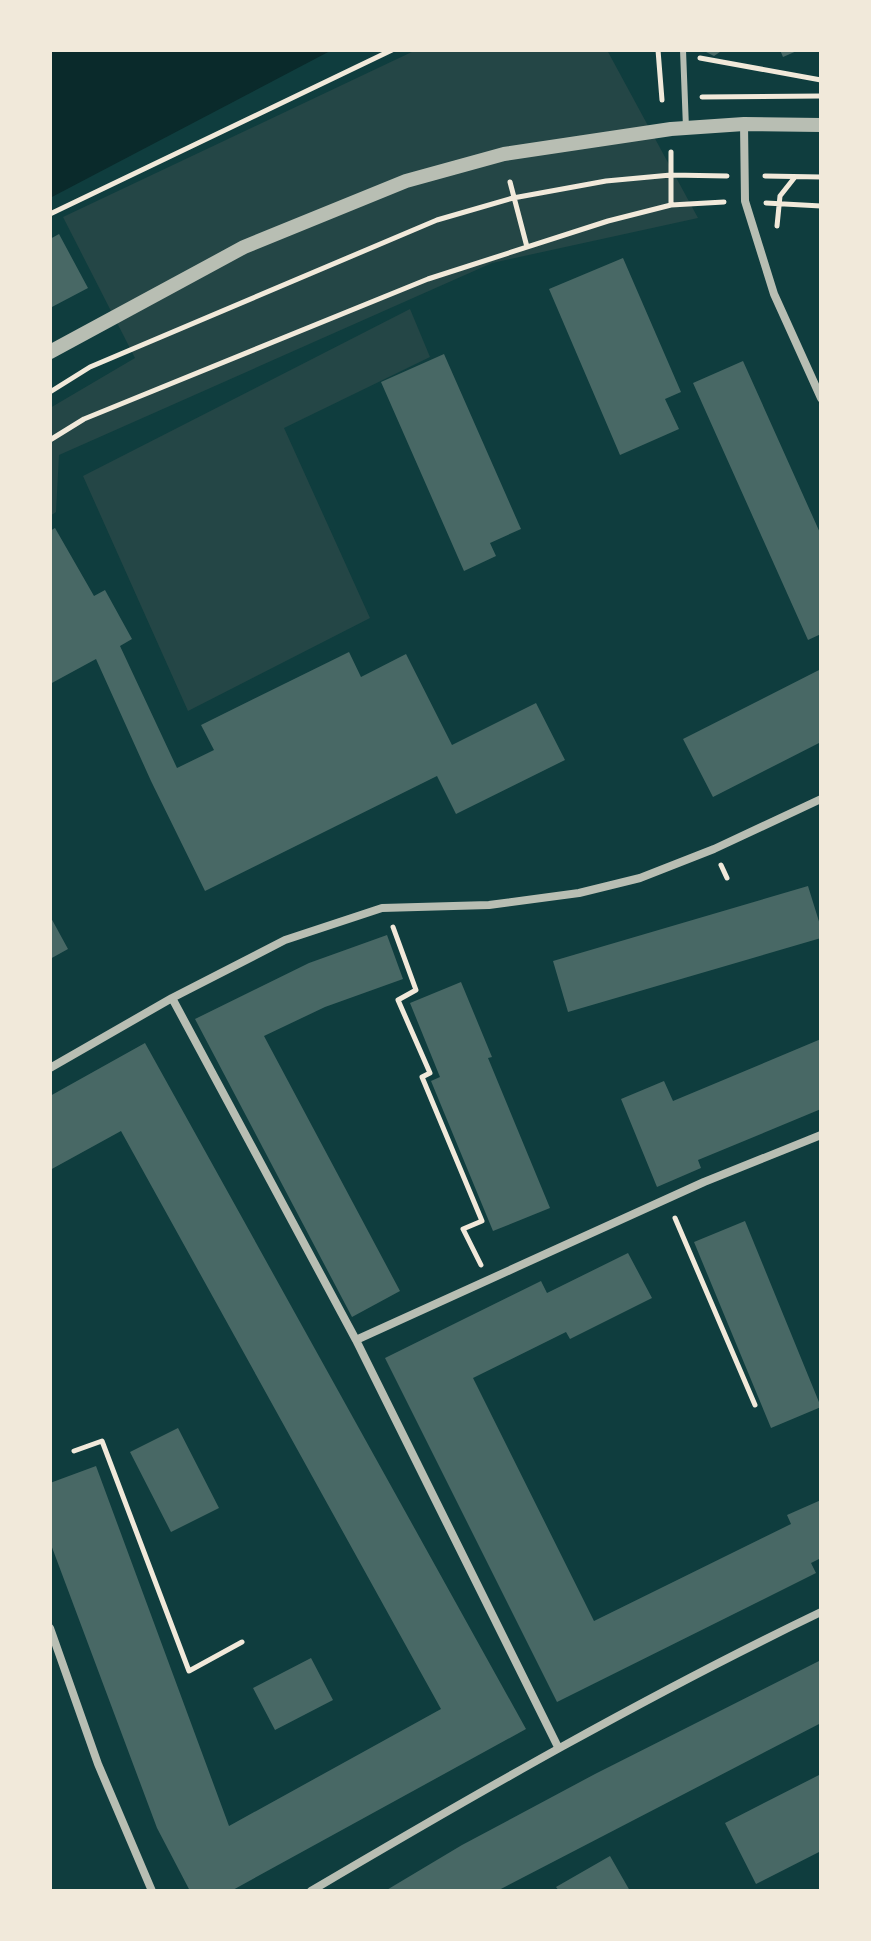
<svg xmlns="http://www.w3.org/2000/svg" width="871" height="1941" font-family="'Work Sans',sans-serif">
<style>
.green{fill:#244646}
.water{fill:#0a2a2b}
.building{fill:#486865}
.lines{fill:none;stroke-linecap:round;stroke-linejoin:round}
.path{stroke:#f1e9da;stroke-width:5}
.service{stroke:#b8beb3;stroke-width:6}
.minor{stroke:#b8beb3;stroke-width:8}
.tertiary{stroke:#b8beb3;stroke-width:14}
</style>
<rect width="100%" height="100%" fill="#0f3d3e"/>
<!-- green -->
<path class="green" d="M416 50H607L698 218 492 263 59 455 56 512 50 516V408L135 358 63 217Z
M410 309 430 357 284 428 370 618 188 711 83 476Z"/>
<!-- water -->
<path class="water" d="M50 50H332L50 198Z"/>
<!-- building -->
<path class="building" d="M702 50H723L714 56Z
M780 50H799L783 57Z
M59 234 88 288 50 308V239Z
M623 258 681 392 665 399 679 429 620 455 549 289Z
M444 354 521 529 490 543 496 556 464 571 381 382Z
M743 361 821 535V634L808 640 693 383Z
M55 528 94 596 105 590 132 639 120 646 177 768 214 750 201 725 349 652 361 677 406 654 452 745 536 703 565 760 456 814 437 776 205 891 151 781 96 659 50 684V531Z
M821 669V742L713 797 683 739Z
M808 886 821 928V938L568 1012 553 961Z
M50 916 68 949 50 959Z
M387 935 403 979 325 1007 264 1036 400 1291 352 1317 195 1019 309 963Z
M461 982 492 1057 488 1058 550 1208 493 1231 431 1081 440 1077 410 1003Z
M821 1039V1109L698 1160 701 1168 657 1187 621 1099 664 1081 673 1101Z
M145 1043 526 1729 231 1891H190L157 1828 50 1542V1483L96 1466 229 1826 441 1709 121 1131 50 1170V1096Z
M745 1221 821 1407 771 1428 694 1242Z
M628 1253 652 1298 570 1339 566 1332 473 1378 594 1621 791 1524 787 1515 821 1500V1558L811 1563 816 1573 557 1702 385 1358 541 1281 547 1293Z
M178 1428 219 1508 171 1532 130 1452Z
M311 1658 333 1700 275 1730 253 1688Z
M821 1660V1723L497 1891H385L462 1845 595 1774Z
M821 1774V1851L756 1884 725 1823Z
M610 1856 630 1891H559L556 1887Z"/>
<g class="lines">
<!-- path -->
<path class="path" d="M658 50 662 100
M700 58 821 80
M702 97 821 96
M671 152V205
M765 176 821 177
M510 182 527 247
M766 203 821 206
M50 214 392 50
M777 226 780 196 795 177
M50 392 90 367 437 220 513 198 606 181 671 175 727 176
M50 440 84 419 428 279 608 221 671 205 724 202
M721 865 727 878
M393 927 416 990 398 1000 430 1073 422 1077 482 1221 463 1229 481 1265
M675 1218 755 1405
M74 1451 102 1441 189 1671 242 1642"/>
<!-- service -->
<path class="service" d="M683 50 686 128"/>
<!-- minor -->
<path class="minor" d="M744 124 745 201 774 294 821 398
M172 998 356 1340 558 1747
M50 1068 172 998 285 940 382 908 489 905 579 893 640 878 714 849 821 799
M356 1340 704 1182 821 1135
M50 1628 98 1764 152 1891
M311 1891C479 1792 646 1696 821 1612"/>
<!-- tertiary -->
<path class="tertiary" d="M50 352 244 247 406 181 504 154 671 129 744 124 821 125"/>
</g>
<!-- border -->
<rect width="871" height="1941" fill="none" stroke="#f1e9da" stroke-width="104"/>
</svg>
